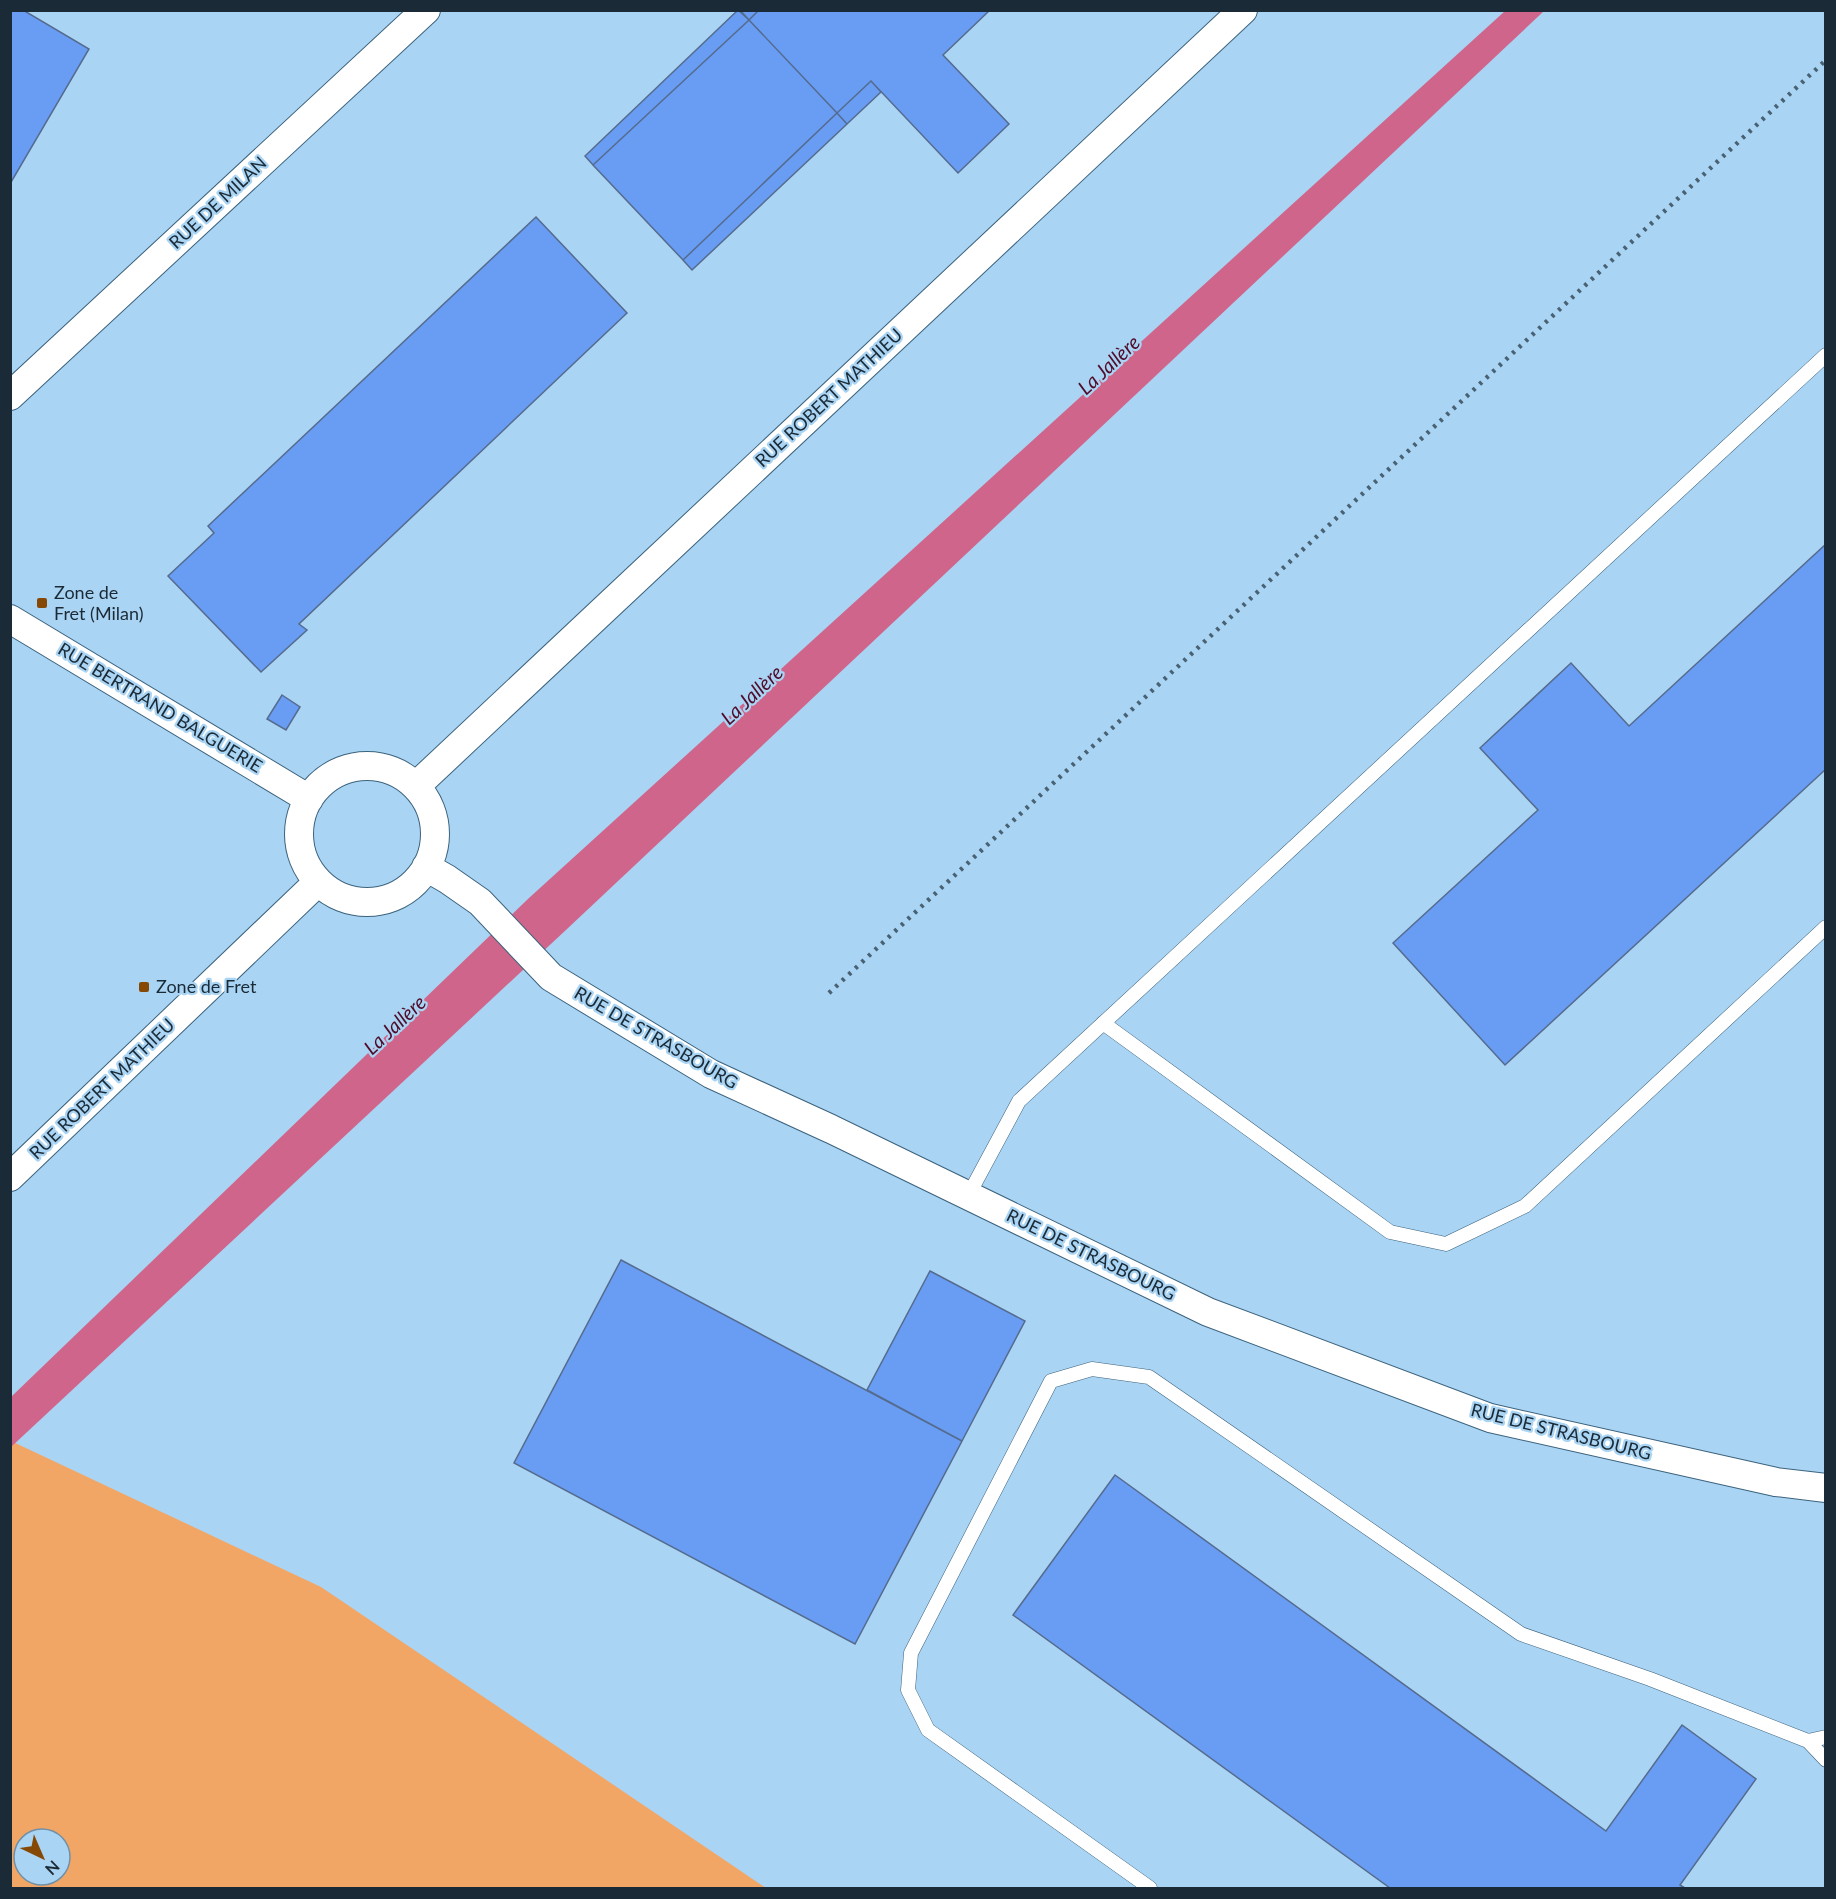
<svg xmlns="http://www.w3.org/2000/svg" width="1836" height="1899" font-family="Lato,sans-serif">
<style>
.green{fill:#f2a665;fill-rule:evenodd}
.water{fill:#cf658a}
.building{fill:#689df3;stroke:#556b8e;stroke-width:1.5}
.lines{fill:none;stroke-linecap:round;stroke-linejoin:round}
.service-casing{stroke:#3c637d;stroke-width:15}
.minor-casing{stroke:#3c637d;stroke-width:30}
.service{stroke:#fff;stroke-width:14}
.minor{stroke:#fff;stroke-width:28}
.rail{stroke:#486173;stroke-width:4.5;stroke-dasharray:3 6;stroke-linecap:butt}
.poi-dot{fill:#854905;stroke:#aad4f3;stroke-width:2}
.labels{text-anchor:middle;stroke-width:4.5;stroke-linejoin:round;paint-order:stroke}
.street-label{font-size:18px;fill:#1a2a36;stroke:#aad4f3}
.poi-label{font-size:18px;fill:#1a2a36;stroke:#aad4f3;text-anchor:start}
.water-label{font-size:20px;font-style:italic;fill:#4f0b29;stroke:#aad4f3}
</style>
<rect width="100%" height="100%" fill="#aad4f3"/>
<!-- green -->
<path class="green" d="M11 1441 321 1587 766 1888H11ZM24 1839H60V1875H24Z"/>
<!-- water -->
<path class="water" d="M1505 11H1544L567 929 11 1447V1397L529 898Z"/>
<!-- building -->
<path class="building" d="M10 10H23L89 49 10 184Z
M738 10 749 20 593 165 585 156Z
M740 10H759L749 20Z
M759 10H990L943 55 1009 124 958 173 871 81 837 113 749 20Z
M749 20 837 113 683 260 593 165Z
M871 81 881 92 847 124 837 113Z
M837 113 847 124 692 270 683 260Z
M536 217 627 313 299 624 307 630 261 672 168 576 214 533 208 526Z
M1826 544V769L1505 1065 1393 943 1538 810 1480 748 1571 663 1629 726Z
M282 695 300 707 286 730 267 719Z
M621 1260 962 1441 855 1644 514 1463Z
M930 1271 1025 1321 962 1441 867 1390Z
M1115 1475 1606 1831 1682 1725 1756 1779 1680 1885 1685 1888H1390L1013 1615Z"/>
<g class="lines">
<!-- service casing -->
<g class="service-casing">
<path id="service" d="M1103 1023 1390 1232 1446 1244 1525 1206 1826 927
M968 1196 1019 1101 1826 355
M1808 1741 1826 1737
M1150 1888 928 1730 908 1690 911 1653 1051 1381 1092 1369 1149 1377 1521 1634 1650 1679 1808 1741 1826 1760"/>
</g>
<!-- minor casing -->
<g class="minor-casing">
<path id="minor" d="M10 396 426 10
M10 619 309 799
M299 834a68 68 0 1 1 136 0a68 68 0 1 1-136 0Z
M416 786 1243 10
M426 867 447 879 480 902 551 977 711 1074 831 1129 1208 1312 1490 1418 1776 1482 1826 1488
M10 1177 318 882"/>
</g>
<!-- service -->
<use href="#service" class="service"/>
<!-- minor -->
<use href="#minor" class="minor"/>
<!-- rail -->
<path class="rail" d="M829 993 1826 60"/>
</g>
<!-- markers -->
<g class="poi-dot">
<rect x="36" y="597" width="12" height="12" rx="3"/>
<rect x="138" y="981" width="12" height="12" rx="3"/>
</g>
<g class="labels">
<!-- street labels -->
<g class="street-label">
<text transform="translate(218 203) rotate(-43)" y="6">RUE DE MILAN</text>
<text transform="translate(829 398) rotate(-43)" y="6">RUE ROBERT MATHIEU</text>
<text transform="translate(160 708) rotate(31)" y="6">RUE BERTRAND BALGUERIE</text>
<text transform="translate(656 1038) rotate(30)" y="6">RUE DE STRASBOURG</text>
<text transform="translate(102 1089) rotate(-44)" y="6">RUE ROBERT MATHIEU</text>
<text transform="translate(1091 1255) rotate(26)" y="6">RUE DE STRASBOURG</text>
<text transform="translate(1561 1432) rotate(14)" y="6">RUE DE STRASBOURG</text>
</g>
<!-- poi labels -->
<g class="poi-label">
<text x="54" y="599">Zone de<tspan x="54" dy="21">Fret (Milan)</tspan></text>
<text x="156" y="993">Zone de Fret</text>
</g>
<!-- water labels -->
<g class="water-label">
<text transform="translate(1109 365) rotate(-43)" y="7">La Jallère</text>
<text transform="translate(752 695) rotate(-43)" y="7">La Jallère</text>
<text transform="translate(395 1025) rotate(-43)" y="7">La Jallère</text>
</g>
</g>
<!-- border -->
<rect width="1836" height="1899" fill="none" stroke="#1a2a36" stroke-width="24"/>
<!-- north arrow -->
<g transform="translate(42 1857) rotate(136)"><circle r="28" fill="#aad4f3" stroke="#7090a7" stroke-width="1.5"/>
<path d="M0-4.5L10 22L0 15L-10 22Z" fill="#854905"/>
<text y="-9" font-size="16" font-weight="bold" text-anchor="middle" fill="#1a2a36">N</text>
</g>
</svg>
